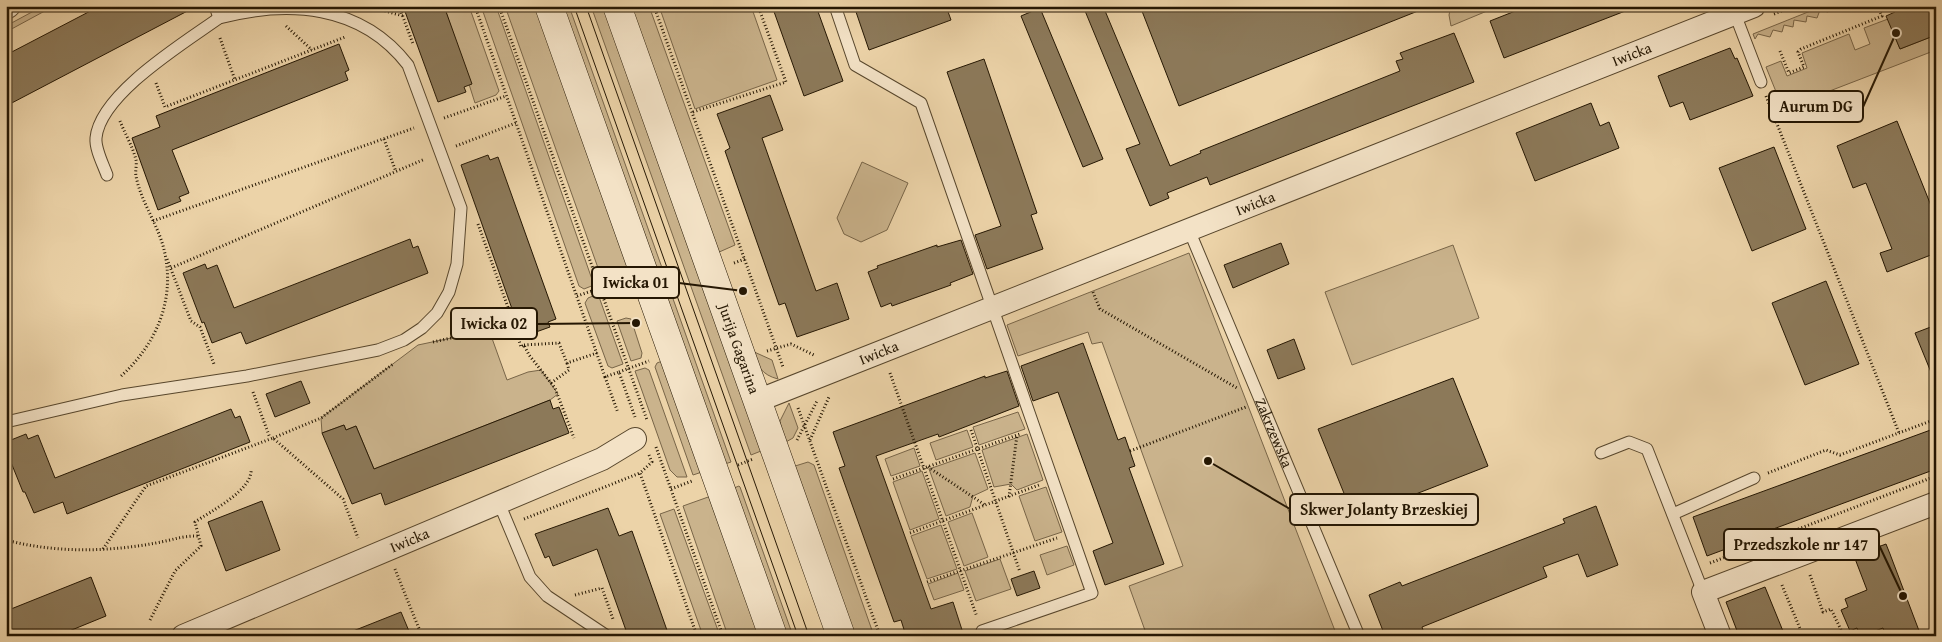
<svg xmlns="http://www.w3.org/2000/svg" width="1942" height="642" font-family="'Gentium Book Plus',serif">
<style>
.green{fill:#cab38c;stroke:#786548}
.building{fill:#8c7959;stroke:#251703}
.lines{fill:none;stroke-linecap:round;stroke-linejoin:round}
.service-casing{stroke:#57462c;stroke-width:13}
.minor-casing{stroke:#57462c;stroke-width:24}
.secondary-casing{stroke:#251703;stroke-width:29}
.path{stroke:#251703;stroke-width:3;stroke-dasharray:1 2.5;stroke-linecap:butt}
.service{stroke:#f3e2c6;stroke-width:11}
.minor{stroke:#f3e2c6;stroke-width:22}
.secondary{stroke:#f3e2c6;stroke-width:28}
.tram{stroke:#251703;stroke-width:1}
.labels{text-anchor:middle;stroke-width:4;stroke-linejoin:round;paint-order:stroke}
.street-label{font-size:15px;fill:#251703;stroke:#f3e2c6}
.leader{fill:none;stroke:#251703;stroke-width:2}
.callout-dot{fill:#251703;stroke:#f3e2c6;stroke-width:2}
.callout{fill:#f3e2c6;stroke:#251703;stroke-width:2}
.callout-label{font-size:16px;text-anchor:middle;font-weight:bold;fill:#251703}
</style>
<rect width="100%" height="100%" fill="#ecd3a8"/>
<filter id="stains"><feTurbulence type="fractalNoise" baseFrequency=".004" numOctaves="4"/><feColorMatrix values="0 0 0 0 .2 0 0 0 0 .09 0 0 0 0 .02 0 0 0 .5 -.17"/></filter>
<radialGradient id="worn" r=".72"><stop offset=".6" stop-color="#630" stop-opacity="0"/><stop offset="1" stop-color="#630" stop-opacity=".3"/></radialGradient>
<!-- green -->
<path class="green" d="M43 6H54L6 32V26Z
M444 6H469L499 91 496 95 475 103Z
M481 6H496L594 285 584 289 579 286Z
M505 6H537L631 271 603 282Z
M563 6H569L731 462 725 464Z
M591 6H604L761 451 751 455Z
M628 6H649L735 245 717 253Z
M659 6H751L777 80 695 109Z
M1451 6H1499L1451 26 1449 15Z
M1823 6H1830L1828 12 1820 10 1817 18 1807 16 1806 22 1794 20 1793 27 1784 25 1782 32 1773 30 1770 37 1758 34 1755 39 1753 34Z
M1888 19 1900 49 1936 35V50L1783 109 1766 67 1781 61 1787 76 1807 68 1802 53 1849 34 1855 50 1870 44 1864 28Z
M862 162 908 183 887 230 861 242 844 234 837 218Z
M1453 245 1479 318 1352 365 1325 292Z
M1189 253 1337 636H1147L1129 586 1183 566 1102 342 1092 344 1088 332 1018 356 1007 325Z
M598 294 623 364 612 368 608 366 585 303 588 298Z
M626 318 631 319 642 353 641 358 631 361 617 321Z
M489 330 507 380 528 372 541 370 558 394 550 400 374 469 356 426 346 430 344 425 322 433 321 418 418 345Z
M752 351 772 360 778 379C762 375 757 366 752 351Z
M662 361 702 472 693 475 655 367 657 363Z
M645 368 649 370 687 477H677L670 470 635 371Z
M789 403 798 428 793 438 784 443 780 421Z
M1018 412 1025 429 979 445 973 427Z
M967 430 973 447 936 460 930 443Z
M1027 434 1043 480 1017 490 1011 484 994 487 982 450Z
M914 448 920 466 891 476 885 459Z
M975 453 988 489 973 496 970 507 946 516 929 469Z
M808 462 814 465 874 636H852L792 467Z
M922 471 939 519 910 530 893 482Z
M739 486 740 487 793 636H786L734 488Z
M1046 487 1062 532 1035 541 1019 496Z
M711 496 760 636H728L683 506Z
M674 509 720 636H703L660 514Z
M972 513 988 557 964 566 948 522Z
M941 525 957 569 927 579 911 536Z
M1067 546 1074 565 1047 575 1040 555Z
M1000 559 1011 589 976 601 965 571Z
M958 573 964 590 934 600 928 584Z"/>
<!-- building -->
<path class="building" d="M100 6H197L6 106V55Z
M403 6H444L472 84 464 87 466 92 438 102Z
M772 6H816L843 81 804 96Z
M854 6H946L951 20 869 50Z
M1083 6H1103L1170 166 1201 153 1200 151 1400 71 1396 61 1403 59 1400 53 1454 33 1474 82 1210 185 1207 177 1167 193 1169 198 1150 206 1126 149 1140 144Z
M1140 6H1428V7L1179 106Z
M1528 6H1632L1633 8 1504 58 1490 21Z
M1893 6H1936V35L1900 49 1886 16 1895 12Z
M1040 8 1103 159 1083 167 1021 16Z
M339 44 349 70 345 72 348 80 172 150 189 193 179 197 181 201 158 210 132 138 160 127 156 116Z
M1730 48 1735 59 1737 58 1753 96 1690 120 1683 102 1670 107 1658 76Z
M984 59 1037 213 1031 215 1043 249 987 269 975 235 1001 226 947 72Z
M770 95 783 130 762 138 816 291 837 283 849 319 797 337 785 303 779 305 725 151 730 148 717 114Z
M1591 103 1600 126 1609 122 1619 148 1535 181 1516 133Z
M1897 121 1936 218V253L1887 272 1880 253 1892 249 1866 183 1853 188 1837 146Z
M1774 147 1806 229 1752 251 1719 168Z
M488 155 490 160 498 157 556 319 548 322 550 327 522 337 461 165Z
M410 239 413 248 418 246 428 273 246 344 241 332 212 343 204 322 202 323 183 273 205 264 207 269 217 265 234 308Z
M961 240 973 274 950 283 951 285 892 306 891 303 881 307 868 272 878 268 877 266 937 245V247Z
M1281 243 1289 264 1233 288 1224 265Z
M1826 281 1859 364 1805 385 1772 303Z
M1936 325V382H1935L1915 333Z
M1294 339 1305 369 1278 379 1267 350Z
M1083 343 1118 440 1125 437 1135 466 1129 468 1164 564 1105 585 1093 551 1113 543 1058 392 1033 401 1021 366Z
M1007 371 1019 406 939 437 938 434 876 456 931 609 953 602 964 636H906L901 620 894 622 839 468 845 466 833 432 985 376V378Z
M1453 378 1488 466 1354 518 1318 429Z
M301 381 310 403 275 417 266 394Z
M550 400 553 409 559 407 569 433 385 505 381 493 352 504 322 433 344 425 346 430 356 426 374 469Z
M231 409 235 418 240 416 250 442 67 514 63 502 34 513 25 492H23L6 450V442L26 434 28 439 38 435 55 478Z
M1936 428V469L1749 538 1750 540 1707 556 1693 517Z
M262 501 280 550 226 571 208 522Z
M1596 506 1618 565 1587 577 1578 554 1543 567 1547 577 1422 627 1425 636H1385L1369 595 1400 582 1402 586 1565 523 1563 519Z
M608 508 619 536 632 531 669 636H628L597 549 553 566 549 556 545 558 535 534Z
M1886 544 1890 554 1921 636H1886L1883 628 1862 636H1860L1857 628 1850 631 1841 610 1848 607 1845 599 1867 590 1854 556Z
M1034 571 1040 588 1017 596 1011 579Z
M91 577 106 616 57 636H6V611Z
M1765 587 1785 636H1739L1726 602Z
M401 612 411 636H343V635Z"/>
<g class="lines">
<!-- service casing -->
<g class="service-casing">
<g id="service">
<path d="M835 6 855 65 921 103 1092 593 982 631"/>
<path d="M1735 14 1761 82"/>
<path d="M107 175C103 164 95 149 96 138 100 94 184 43 219 18"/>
<path id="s1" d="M1189 230 1359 636"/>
<path d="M6 422 122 395 247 376 378 350 404 340 422 328 437 313 449 292 457 264 461 208 408 65C361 4 288 0 219 18L215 6"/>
<path d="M1601 453 1629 442 1647 449 1703 592"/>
<path d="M499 503 530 577 547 596 607 636"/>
<path d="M1673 514 1754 478"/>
</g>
</g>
<!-- minor casing -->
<g class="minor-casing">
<g id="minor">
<path d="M6 8 9 6"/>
<path id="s2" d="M757 401 1754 6"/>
<path id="s3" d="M183 636 602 459 635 439"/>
<path d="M1720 636 1703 592 1936 503"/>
</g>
</g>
<!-- secondary casing -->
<g class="secondary-casing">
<g id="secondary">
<path d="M549 6 773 636"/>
<path id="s4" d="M617 6 841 636"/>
</g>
</g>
<!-- path -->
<path class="path" d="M368 6 403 16
M399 6 413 44
M475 6 605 377 619 372 635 417
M499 6 647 420
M654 6 783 367
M1774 14 1794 6
M286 26 312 50
M220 38 235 80
M1780 51 1789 73 1804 67 1798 52 1801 49 1882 16 1878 7
M156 83 165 107 345 37
M1766 96 1899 433
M693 112 786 82 758 6
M444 118 506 96
M120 121C125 134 133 147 136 160 137 165 135 171 136 176 141 203 160 227 165 254 175 302 155 346 120 377
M384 139 396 172
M456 146 516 123
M153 221 414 128
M478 224 514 324
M167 259 191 321 200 327 214 364
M734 263 745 259
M171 268 425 159
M1093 292 1100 309 1237 388
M577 296 621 281
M433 342 514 324 521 347 524 345 529 355 555 388 574 438
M524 345 559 343 567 363 597 353
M767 351 791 344 814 355
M619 372 649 361
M890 373 977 617
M605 377 618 413
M551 383 569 370 567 363
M253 392 270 438
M798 408 880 636
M971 430 1020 572
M273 438 321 418 393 364
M797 440 817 401
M810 440 829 397
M656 447 723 636
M1130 451 1246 407
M649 455 652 462 640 473 697 636
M738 465 753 459
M928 467 985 505
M1768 473 1826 450 1840 455 1936 419
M893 479 1020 434
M671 489 692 481
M1009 497 1017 435
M524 519 640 473
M910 533 1039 485
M6 540C54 553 108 552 156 543 173 540 180 536 198 536
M103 549 146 486 273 438 343 499 358 538
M1710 563 1936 476
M395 569 422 636
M1810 575 1823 612 1831 609 1844 636
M927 582 1057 538
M1782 585 1803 636
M575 595 602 588 613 619
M150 620 175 571 201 546 195 522C211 511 253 490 251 469"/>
<!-- service -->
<use href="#service" class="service"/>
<!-- minor -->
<use href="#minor" class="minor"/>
<!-- secondary -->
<use href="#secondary" class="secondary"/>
<!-- tram -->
<path class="tram" d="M574 6 798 636
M586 6 809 636"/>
</g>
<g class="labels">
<!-- street labels -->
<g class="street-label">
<text dy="5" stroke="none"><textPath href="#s2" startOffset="941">Iwicka</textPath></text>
<text dy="5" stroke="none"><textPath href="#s2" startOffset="536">Iwicka</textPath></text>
<text dy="5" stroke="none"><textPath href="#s4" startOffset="364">Jurija Gagarina</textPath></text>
<text dy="5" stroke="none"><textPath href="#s2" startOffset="131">Iwicka</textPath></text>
<text dy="5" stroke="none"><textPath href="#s1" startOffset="220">Zakrzewska</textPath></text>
<text dy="5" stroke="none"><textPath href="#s3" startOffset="246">Iwicka</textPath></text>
</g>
</g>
<!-- callouts -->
<path class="leader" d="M1896 33L1863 107M743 291L679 283M636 323L537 324M1208 461L1290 509M1903 596L1879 545"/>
<g class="callout-dot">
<circle cx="1896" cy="33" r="5"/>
<circle cx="743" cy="291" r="5"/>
<circle cx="636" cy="323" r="5"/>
<circle cx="1208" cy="461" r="5"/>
<circle cx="1903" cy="596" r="5"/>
</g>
<g class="callout">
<rect x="1769" y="91" width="94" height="31" rx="5"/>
<rect x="592" y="267" width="87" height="31" rx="5"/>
<rect x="451" y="308" width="86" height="31" rx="5"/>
<rect x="1290" y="494" width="188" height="31" rx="5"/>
<rect x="1724" y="529" width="155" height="31" rx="5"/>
</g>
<g class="callout-label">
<text x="1816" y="112">Aurum DG</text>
<text x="636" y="288">Iwicka 01</text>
<text x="494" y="329">Iwicka 02</text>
<text x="1384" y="515">Skwer Jolanty Brzeskiej</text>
<text x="1801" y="550">Przedszkole nr 147</text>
</g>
<!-- margin -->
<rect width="1942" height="642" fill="none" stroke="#ecd3a8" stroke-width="25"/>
<rect x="8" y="8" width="1927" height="627" fill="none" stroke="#251703" stroke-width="2.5"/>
<rect x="12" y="12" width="1917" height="617" fill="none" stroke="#251703"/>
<rect width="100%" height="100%" filter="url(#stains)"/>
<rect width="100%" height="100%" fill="url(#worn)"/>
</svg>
